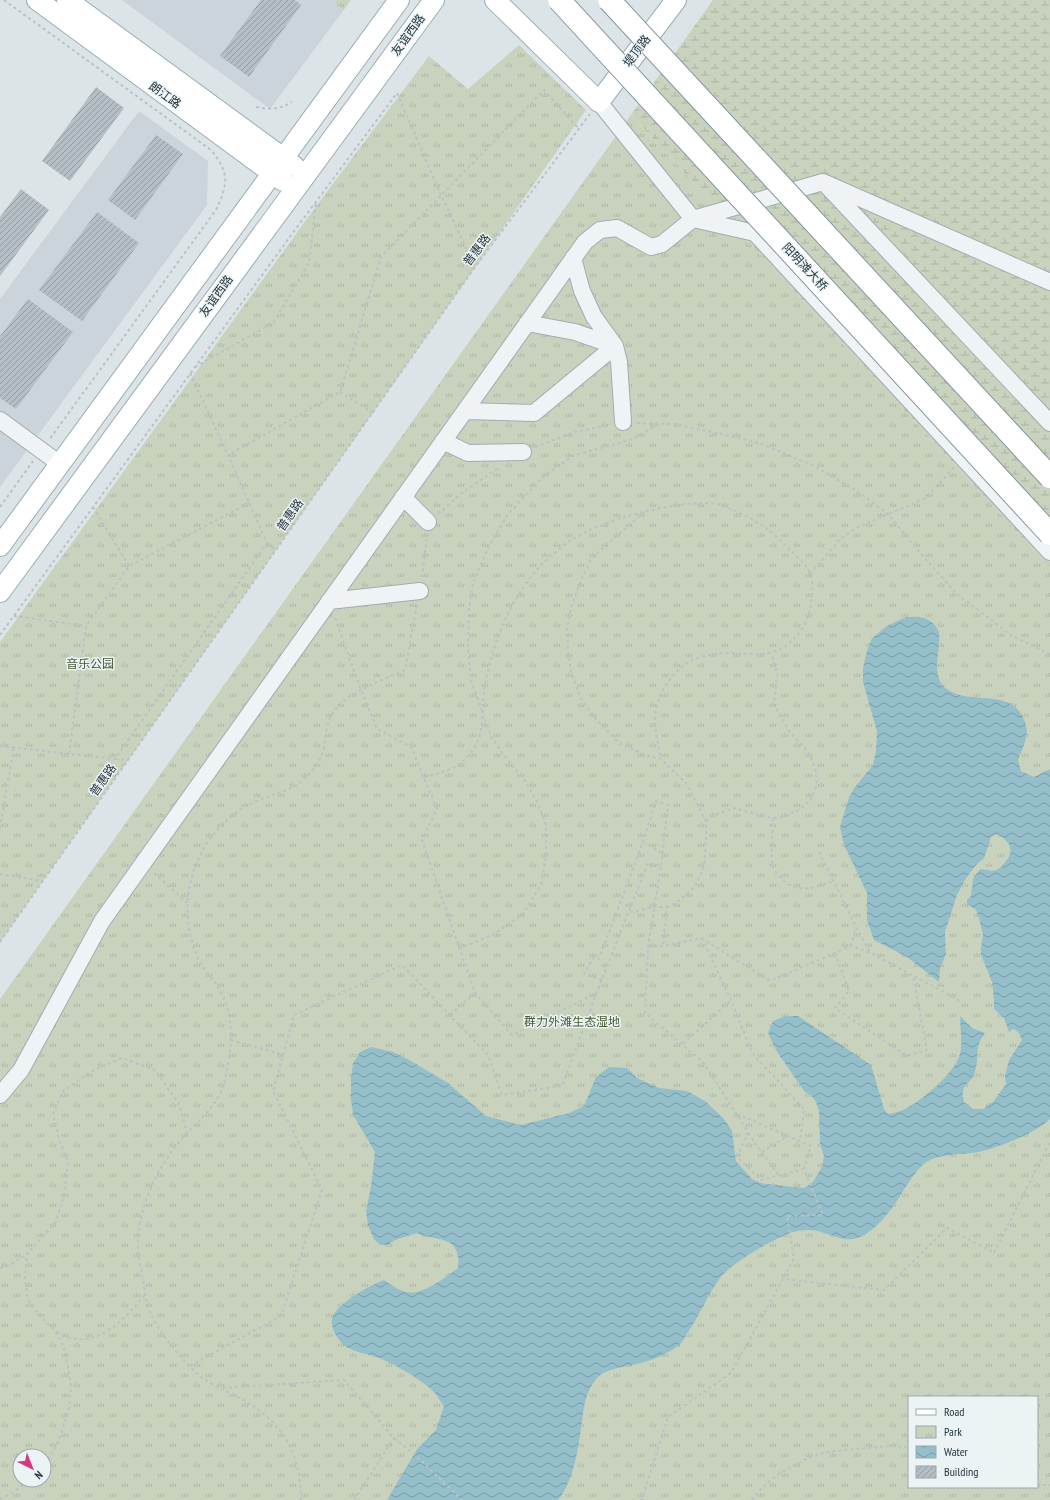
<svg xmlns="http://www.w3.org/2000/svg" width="1050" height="1500" font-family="'PT Sans Narrow','Noto Sans SC',sans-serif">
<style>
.built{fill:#cad4da}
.wetland{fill:url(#wetland-marsh)}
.park{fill:url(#park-tufts);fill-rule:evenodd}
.water{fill:url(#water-waves)}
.building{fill:url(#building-hatch)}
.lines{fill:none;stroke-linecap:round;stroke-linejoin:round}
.minor-casing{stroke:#a1acb1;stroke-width:18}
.major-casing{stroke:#9badb4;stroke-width:22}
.path{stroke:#bac2c6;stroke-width:2;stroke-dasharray:3 3;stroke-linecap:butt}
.minor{stroke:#eff3f6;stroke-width:16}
.major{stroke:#fff;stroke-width:20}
.highway-bridge-casing{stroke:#83979f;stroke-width:24;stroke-linecap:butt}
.highway-bridge{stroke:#fff;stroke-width:22}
.labels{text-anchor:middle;stroke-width:3;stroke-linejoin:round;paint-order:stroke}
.street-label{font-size:12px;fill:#25363f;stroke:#ecf3f5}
.park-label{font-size:12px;fill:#465b32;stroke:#ecf3f5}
</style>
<defs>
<pattern id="wetland-marsh" width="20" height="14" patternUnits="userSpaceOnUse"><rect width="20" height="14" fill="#c9d2bd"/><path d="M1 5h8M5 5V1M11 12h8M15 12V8" fill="none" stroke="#acb5a4"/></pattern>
<pattern id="park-tufts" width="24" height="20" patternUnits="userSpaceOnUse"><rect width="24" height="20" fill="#c9d2bd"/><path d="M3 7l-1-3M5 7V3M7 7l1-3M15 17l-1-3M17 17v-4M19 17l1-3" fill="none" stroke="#acb5a4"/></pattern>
<pattern id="water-waves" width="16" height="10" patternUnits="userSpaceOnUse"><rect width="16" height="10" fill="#94bfca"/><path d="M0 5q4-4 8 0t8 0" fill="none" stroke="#799ca5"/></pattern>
<pattern id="building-hatch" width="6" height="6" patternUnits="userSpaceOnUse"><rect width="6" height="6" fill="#b3bfc4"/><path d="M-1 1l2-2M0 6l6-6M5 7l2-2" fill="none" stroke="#919ca1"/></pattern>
</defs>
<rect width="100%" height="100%" fill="#dce4e7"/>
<!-- built -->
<path class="built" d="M122 0H333L343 11 270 109Z
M139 111 208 161 207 205 0 487V299Z"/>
<!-- wetland -->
<path class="wetland" d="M713 0H1050V568L631 115Z"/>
<!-- park -->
<path class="park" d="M333 0H351L343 11Z
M519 45 586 110 0 942V642L317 205 429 56 468 89Z
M631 115 1050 568V1500H0V999ZM909 1397H1037V1487H909ZM20 1456H44V1480H20Z"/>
<!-- water -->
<path class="water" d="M906 617C911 617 919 616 924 618 930 620 938 626 939 633 940 641 937 659 937 669 938 675 939 682 943 686 964 707 1007 688 1021 714 1032 732 1025 742 1018 760L1021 771 1034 777 1050 769V1119C1036 1133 998 1148 978 1152 962 1155 942 1153 928 1161 919 1166 913 1177 907 1185 895 1204 883 1225 862 1236 844 1246 827 1230 809 1230 801 1230 793 1231 785 1235 769 1242 729 1265 720 1278 707 1296 699 1317 686 1335 684 1339 682 1343 678 1346 666 1355 652 1360 637 1364 625 1367 608 1368 598 1377 586 1390 584 1405 582 1421 578 1447 575 1479 558 1500H387L417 1449 436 1430 444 1406C441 1402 438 1397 435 1393 424 1381 394 1364 379 1358 369 1354 356 1353 347 1347 342 1344 338 1339 335 1334 333 1329 331 1324 332 1319 334 1305 372 1284 384 1280 391 1285 398 1290 406 1292 422 1296 446 1277 458 1268 462 1234 436 1242 417 1233L395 1240 388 1245H380L374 1239 368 1226 366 1211 371 1187 375 1152 353 1115 351 1099V1078L353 1063 360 1052 371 1047 393 1052 411 1061 448 1083 486 1116 521 1125 569 1113 584 1106 596 1077 609 1067 627 1068 637 1078 659 1088 687 1091 705 1101 724 1119 732 1131 736 1161 752 1179 760 1183 767 1184 804 1188 813 1182 822 1167 824 1156 820 1144 819 1111 816 1102 811 1095 805 1092 777 1052 768 1033 773 1021 786 1016H798L871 1065 884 1109 888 1114C893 1113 899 1112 903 1110 921 1102 955 1073 960 1054 963 1043 960 1028 960 1016L972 1028 985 1033C973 1049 980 1055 975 1072 971 1086 959 1082 964 1102L973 1109H983L994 1101 1006 1084 1005 1076 1009 1060 1022 1040C1020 1035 1019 1031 1013 1029L1009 1032 1004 1018 994 1009V1000L992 982 981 955V948L983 935 979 918 976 910 967 904V900L971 896 973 879 980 869C986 869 991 872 996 870 1000 869 1003 865 1006 861 1016 849 1008 840 997 834L991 837 984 858 976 865 965 880 957 895 945 932 946 954 940 968 939 982 907 957 874 940 867 920V893L844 845 840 827 849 797 855 787 873 765 876 751 877 731 863 682V668L867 651 872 638 887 626Z"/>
<!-- building -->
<path class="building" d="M261 0H295L301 5 249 77 220 56Z
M96 87 124 108 70 181 42 161Z
M156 135 183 154 135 220 108 200Z
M21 189 49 210 0 276V217Z
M97 212 139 243 82 321 39 290Z
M28 299 73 332 16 409 0 398V336Z"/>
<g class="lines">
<!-- minor casing -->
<g class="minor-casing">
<path id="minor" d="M599 102 693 219 823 182 1050 282
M828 187 1050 423
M573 258 582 291 594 317 615 346 619 362 623 422
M527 323 575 332 615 346
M465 411 534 413 615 346
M0 420 60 464
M443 441 468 453 523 452
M403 497 428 522
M329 601 420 591
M0 1095 21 1070 102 921 585 242 600 230 617 228 651 247 662 244 693 219 755 233 1050 552"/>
</g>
<!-- major casing -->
<g class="major-casing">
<path id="major" d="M37 0 283 181
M67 0 294 166
M495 0 599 102 676 0
M0 546 399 0
M0 592 434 0"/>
</g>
<!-- path -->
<path class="path" d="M4 0 211 150C230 173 228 184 216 210L49 440
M256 107C270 110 280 109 292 102
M195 367 273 323 309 263 316 201
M190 373 228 455
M340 392 373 413
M637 423 673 424 722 434 762 444 816 467 854 489 888 514 922 555 957 594 1012 636 1050 654
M535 447 575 432 609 425
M0 507 33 461
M93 507 129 566
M644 512 591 559 580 582 571 608 567 629 568 653 571 671 581 699 595 718 619 743 645 755 661 759 686 783 706 821V841L704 866 695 887 677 902 667 907
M438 514 464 491 500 467
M267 543 276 550
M810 574 840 539 858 527 926 498 954 467
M422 577 427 536
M14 616 86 626
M335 618 361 690 377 729 411 747 437 809 422 840 475 993 512 1035 595 994
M0 635 292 234 397 93 441 195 475 267
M482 711 471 681 468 648 469 610 473 583 489 546 508 514 546 474 575 455 630 440 659 424
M0 746 115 759 267 543 228 455 340 392 381 257 544 90 579 129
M69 754 86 626 129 566 249 503
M115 759 128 760
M424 777C445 773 462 767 474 748 486 729 481 706 485 685 496 629 519 577 567 543 587 528 614 520 639 513 658 508 705 498 724 506 738 512 753 519 766 528 776 535 785 545 794 554 800 560 808 566 810 574 814 584 812 595 811 604 809 620 801 634 788 644 769 659 752 653 730 653 718 653 703 655 692 660 671 671 655 697 655 720 655 733 659 746 661 759
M773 818C773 830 770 856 773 867 774 870 777 874 780 877 794 894 815 889 833 881
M706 821 715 815 734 808 766 817 779 818 797 811 811 800 817 784 815 767 808 752 789 731 774 705 777 674 772 654
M0 828 14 747
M643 842 662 853
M819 852 856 927 870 952
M154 873 187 903
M0 874 43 881
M630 912 654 907H667L663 946
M702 938 731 1000 752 1053 804 1109 800 1141
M0 942 475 267 590 114
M851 946 856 928
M648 947 663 946 701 938 770 981 851 946 871 953 962 1002
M459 949 496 933 523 914 541 885 546 857V825L537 802 525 781 503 754 492 738 483 715
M835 953 849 991 835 1008 907 1056 927 1050 913 976
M602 980 584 974 593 958 599 959 643 842 656 801 668 805 661 866
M450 1015 475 993
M231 1040 284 1055
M683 1044 731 1000
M737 1114 811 1146 804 1169
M748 1133 779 1176
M762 1152 788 1136
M0 1268 13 1263 27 1254
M57 1332C93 1354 123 1321 144 1296
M190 1366 281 1316 322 1190 273 1091 294 1015 402 965 488 1055 502 1095 562 1086 596 994 648 863 661 866 648 947 645 1013 703 1062 748 1132 737 1157 761 1180 804 1169 823 1215 787 1216 794 1258 783 1279
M223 1388 344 1380 394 1438 415 1455 462 1500
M44 1464 57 1445 60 1437 69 1408 71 1386 66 1354 61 1341 55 1331 40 1316 29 1301 27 1295 25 1278 27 1254 56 1222 64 1195 68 1162 59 1139 53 1114 63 1091 92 1071 122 1058 155 1070 179 1104 187 1133
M1037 1485H1050
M0 1499 12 1493 30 1480
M301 1500C301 1455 284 1424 245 1401 232 1393 216 1388 204 1379 186 1366 160 1334 151 1314 145 1303 145 1291 143 1279 140 1266 137 1251 138 1237 141 1203 157 1169 179 1142 195 1123 219 1106 225 1080 230 1056 234 1031 227 1007 224 997 219 988 213 980 208 973 201 966 198 958 179 917 186 865 217 830 227 818 243 806 259 800 276 793 292 791 305 778 315 769 321 760 324 747 326 736 326 726 331 716 343 693 381 681 405 670L417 605
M354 1500 394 1438
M640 1500 642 1499 668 1417 731 1373 783 1279 884 1290 947 1228 994 1253 1050 1142
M752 1500C765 1480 797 1461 820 1454 835 1450 851 1450 866 1448 880 1447 895 1444 909 1448"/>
<!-- minor -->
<use href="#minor" class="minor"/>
<!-- major -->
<use href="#major" class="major"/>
<!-- highway-bridge casing -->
<g class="highway-bridge-casing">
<path id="highway-bridge" d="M559 0 1050 534
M609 0 1050 477"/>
</g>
<!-- highway-bridge -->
<use href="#highway-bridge" class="highway-bridge"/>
</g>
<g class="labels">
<!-- street labels -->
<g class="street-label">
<text transform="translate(408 35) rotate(-54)" y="4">友谊西路</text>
<text transform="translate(637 51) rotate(-53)" y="4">堤顶路</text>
<text transform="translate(165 95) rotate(36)" y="4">朗江路</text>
<text transform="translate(477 250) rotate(-53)" y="4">普惠路</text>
<text transform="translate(805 267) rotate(47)" y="4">阳明滩大桥</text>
<text transform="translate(216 296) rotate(-54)" y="4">友谊西路</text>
<text transform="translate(290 515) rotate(-55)" y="4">普惠路</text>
<text transform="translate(103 780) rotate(-55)" y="4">普惠路</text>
</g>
<!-- park labels -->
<g class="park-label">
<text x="90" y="668">音乐公园</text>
<text x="572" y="1026">群力外滩生态湿地</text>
</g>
</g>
<!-- legend -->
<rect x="908" y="1396" width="130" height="92" fill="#ecf3f5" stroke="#9ca7ac"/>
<rect x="916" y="1409" width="20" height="6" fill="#ffffff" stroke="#9ca7ac"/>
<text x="944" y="1416" font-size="12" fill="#25363f">Road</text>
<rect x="916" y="1426" width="20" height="12" fill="url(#park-tufts)" stroke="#9ca7ac"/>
<text x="944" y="1436" font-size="12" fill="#25363f">Park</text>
<rect x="916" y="1446" width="20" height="12" fill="url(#water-waves)" stroke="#9ca7ac"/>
<text x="944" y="1456" font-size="12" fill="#25363f">Water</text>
<rect x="916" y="1466" width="20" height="12" fill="url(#building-hatch)" stroke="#9ca7ac"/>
<text x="944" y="1476" font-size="12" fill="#25363f">Building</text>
<!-- north arrow -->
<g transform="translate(32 1468) rotate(137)"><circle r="19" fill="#ecf3f5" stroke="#9ca7ac"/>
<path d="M0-3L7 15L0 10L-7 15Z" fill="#d63881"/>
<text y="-6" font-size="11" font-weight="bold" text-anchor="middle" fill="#25363f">N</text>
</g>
</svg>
